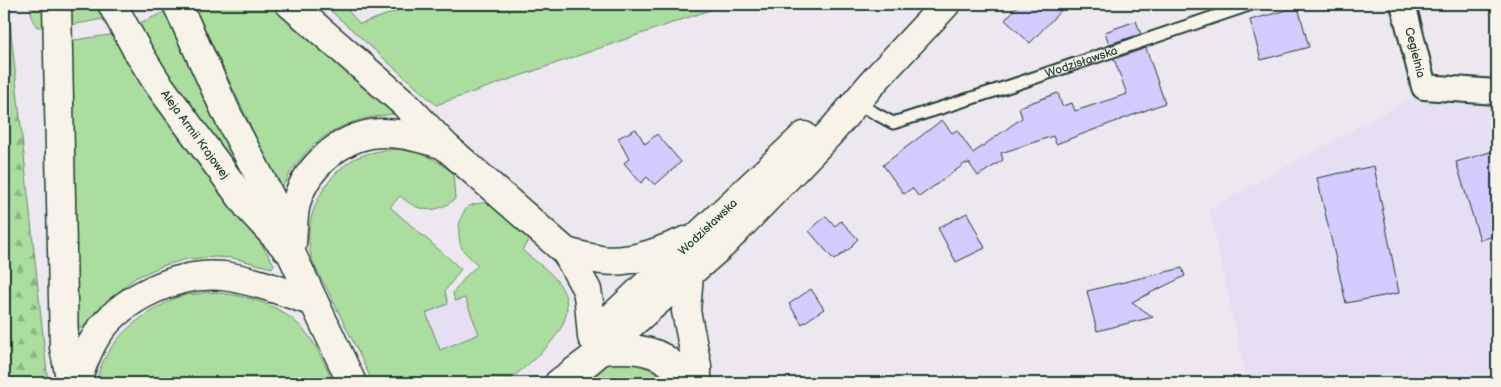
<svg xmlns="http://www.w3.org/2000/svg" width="1501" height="387" font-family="'Balsamiq Sans',sans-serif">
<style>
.built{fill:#e6dff4}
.green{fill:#abdd9e;stroke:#658d69}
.forest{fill:url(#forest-firs);stroke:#658d69}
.building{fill:#d5cbfe;stroke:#1f3d34}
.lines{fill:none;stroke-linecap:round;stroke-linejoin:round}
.service-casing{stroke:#1f3d34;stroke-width:15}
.minor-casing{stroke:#1f3d34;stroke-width:28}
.secondary-casing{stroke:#1f3d34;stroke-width:31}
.service{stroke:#f7f3e8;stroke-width:11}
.minor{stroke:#f7f3e8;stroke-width:24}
.secondary{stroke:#f7f3e8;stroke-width:28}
.labels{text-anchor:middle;stroke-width:5;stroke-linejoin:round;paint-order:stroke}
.street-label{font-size:12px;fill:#1f3d34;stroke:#f7f3e8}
</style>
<defs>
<pattern id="forest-firs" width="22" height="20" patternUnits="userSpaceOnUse" patternTransform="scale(1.25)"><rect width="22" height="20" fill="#abdd9e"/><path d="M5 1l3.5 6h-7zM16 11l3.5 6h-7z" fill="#8bb482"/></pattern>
</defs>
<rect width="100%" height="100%" fill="#ede7ef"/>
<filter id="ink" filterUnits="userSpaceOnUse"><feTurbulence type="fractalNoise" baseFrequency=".02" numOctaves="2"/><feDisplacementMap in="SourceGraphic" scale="10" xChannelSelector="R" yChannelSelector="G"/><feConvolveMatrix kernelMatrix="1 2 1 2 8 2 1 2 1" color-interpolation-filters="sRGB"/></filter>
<g filter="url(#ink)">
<!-- built -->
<path class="built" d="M1414 96 1497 100V383H1247L1209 209Z
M467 295 482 336 439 354 422 311Z"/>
<!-- green -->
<path class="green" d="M30 4H48L50 26 37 27 32 19Z
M65 4H101L108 18 66 26Z
M193 4H275L397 109 395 114C365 117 340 123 316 143 308 149 301 158 295 166 288 173 288 182 280 188Z
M323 4H342L360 24 418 4H727L436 105Z
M165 12 232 153 270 209 265 212 180 95 135 25Z
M117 34 205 166 256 236 274 264 272 268 233 258 216 257 187 259 162 266 135 278 96 311 82 328 75 330 67 41Z
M397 149C423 153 433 157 453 173L455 199C435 215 419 212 400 196L390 207 461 269 445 291 448 304 426 313 440 350 479 334 465 298 455 301 453 293 467 275 478 265C473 260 465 254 462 248 456 236 458 210 472 205 477 203 484 203 488 202L530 239 522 250C533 260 548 269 557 281 590 322 532 360 506 383H373C359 353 344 323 329 293 323 281 314 268 311 255 301 221 324 174 356 158 369 152 384 150 397 149Z
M208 292C249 295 289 305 313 342 321 355 327 369 334 383H96C103 347 132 320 164 304 170 301 176 297 182 296 190 294 200 294 208 292Z
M617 362C638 364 654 368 670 383H576L600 366Z"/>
<!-- forest -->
<path class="forest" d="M4 4H8L48 383H4Z"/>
<!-- building -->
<path class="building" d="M1019 4H1067L1030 43 1005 20Z
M1298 7 1309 47 1261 60 1250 20Z
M1136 21 1141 34 1109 44 1105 32Z
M1146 48 1165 103 1056 144 1053 136 1001 153 1003 160 978 176 969 163 966 164V163L919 197 912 188 904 194 883 165 942 120 952 133 957 130 973 153 1022 118 1019 107 1058 93 1062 106 1072 103 1075 111 1127 94 1114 59Z
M636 129 645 144 657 134 681 162 655 185 647 177 641 183 624 163 629 159 618 138Z
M1497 150V235L1480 240 1456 162Z
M1374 166 1399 293 1346 303 1317 178Z
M967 213 985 248 956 262 938 228Z
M826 216 835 226 841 221 858 239 852 245 853 246 834 260 809 231Z
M1182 268 1185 276 1132 302 1153 317 1097 331 1087 291Z
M811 289 824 309 802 324 789 304Z"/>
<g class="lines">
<!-- service casing -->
<g class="service-casing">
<g id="service">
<path id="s1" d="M856 103 893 123 1010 86 1252 4"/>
</g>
</g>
<!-- minor casing -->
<g class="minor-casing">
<g id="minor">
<path id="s2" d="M1403 4 1424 87 1497 92"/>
</g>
</g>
<!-- secondary casing -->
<g class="secondary-casing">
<g id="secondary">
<path d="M57 4 64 347 71 383"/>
<path id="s3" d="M112 4 137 50 156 81 249 208 286 248"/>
<path d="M177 4 227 114 278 212 292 255 352 383"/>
<path d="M290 4 404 103 444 145 566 252 587 290 589 302 592 337"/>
<path d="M292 243C293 231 293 220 295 208 302 172 336 140 371 134 395 130 421 138 444 145"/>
<path d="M566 252C577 255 589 258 601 260 630 264 658 252 685 241"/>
<path d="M689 275 686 311 697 366V383"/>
<path id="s4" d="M606 323 804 136"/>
<path d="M601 350C623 348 652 347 670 363 675 368 679 377 683 383"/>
<path d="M76 383C82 366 87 350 97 335 122 297 178 272 223 276 254 280 284 292 314 302"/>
<path d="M559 383 590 360 722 245 830 133 875 80 946 4"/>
</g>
</g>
<!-- service -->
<use href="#service" class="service"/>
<!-- minor -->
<use href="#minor" class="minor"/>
<!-- secondary -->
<use href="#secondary" class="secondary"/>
</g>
</g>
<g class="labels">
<!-- street labels -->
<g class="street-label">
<text dy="4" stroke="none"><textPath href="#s2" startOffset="50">Cegielnia</textPath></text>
<text dy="4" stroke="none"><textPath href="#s1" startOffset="240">Wodzisławska</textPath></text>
<text dy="4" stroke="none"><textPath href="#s3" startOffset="155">Aleja Armii Krajowej</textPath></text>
<text dy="4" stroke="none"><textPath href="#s4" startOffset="140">Wodzisławska</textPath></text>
</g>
</g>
<!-- margin -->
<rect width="1501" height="387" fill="none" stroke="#f7f3e8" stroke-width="20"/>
<rect x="10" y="10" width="1481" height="367" fill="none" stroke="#1f3d34" stroke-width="2" filter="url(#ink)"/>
</svg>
